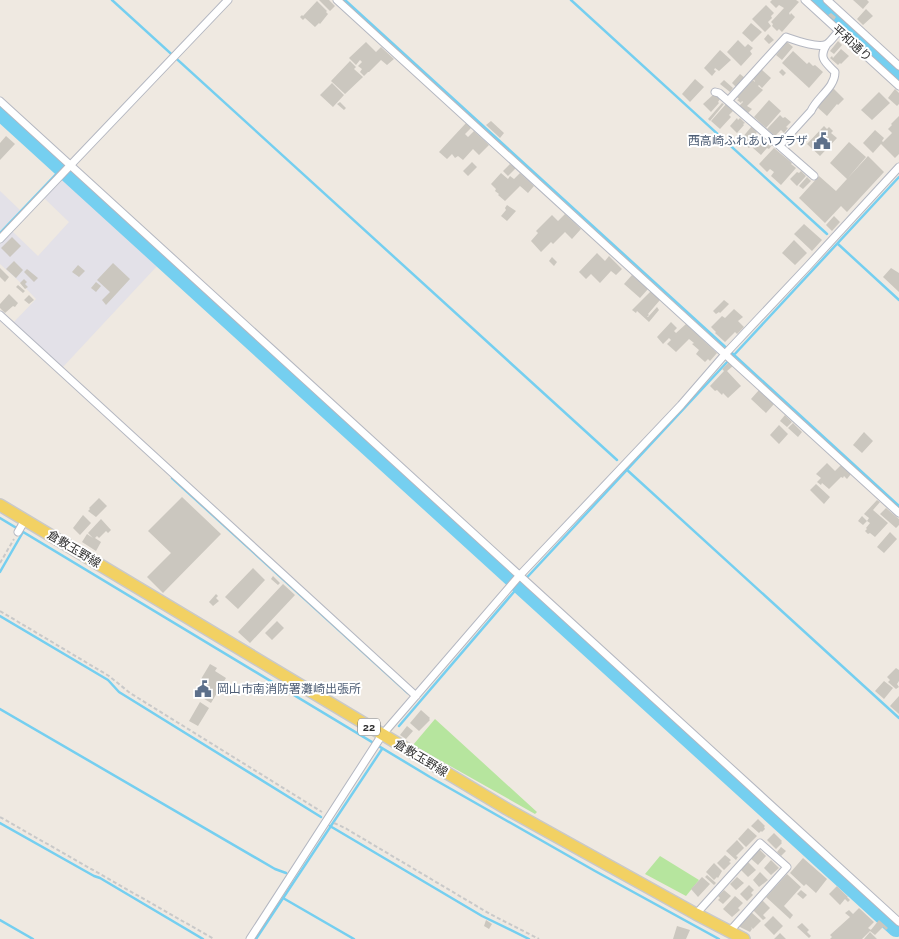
<svg xmlns="http://www.w3.org/2000/svg" width="899" height="939" font-family="Raleway,'Noto Sans JP',sans-serif">
<style>
.industrial{fill:#e3e1e8}
.green{fill:#b6e59e}
.lines{fill:none;stroke-linecap:round;stroke-linejoin:round}
.stream{stroke:#75cff0;stroke-width:2.5}
.river{stroke:#75cff0;stroke-width:16}
.building{fill:#cbc7bf}
.street-casing{stroke:#b4b7c1;stroke-width:9}
.primary-casing{stroke:#c9c9c9;stroke-width:14}
.path{stroke:#c9c9c9;stroke-width:2;stroke-dasharray:4 2.5;stroke-linecap:butt}
.street{stroke:#fff;stroke-width:7}
.primary{stroke:#f2d163;stroke-width:11}
.labels{text-anchor:middle;stroke-width:4;stroke-linejoin:round;paint-order:stroke}
.shield{fill:#fff;stroke:#6d6d6d;stroke-width:1}
.shield-label{font-size:11px;font-weight:bold;fill:#2e2e2e}
.street-label{font-size:12px;fill:#2e2e2e;stroke:#fff}
.service-label{font-size:12px;fill:#4e5e75;stroke:#fff;text-anchor:end}
</style>
<rect width="100%" height="100%" fill="#efe9e1"/>
<!-- industrial -->
<path class="industrial" d="M64 178 158 265 62 368 13 323 36 299 21 283 0 264V244L12 231 38 256 69 222 44 198Z
M0 191 20 210 0 231Z"/>
<!-- green -->
<path class="green" d="M435 719 537 812 535 814 413 745Z
M660 856 699 880 686 896 645 874Z"/>
<g class="lines">
<!-- stream -->
<path class="stream" d="M112 0 617 460
M345 0 721 343 899 506
M571 0 827 234
M0 233 61 169
M838 244 899 300
M733 356 899 177
M626 469 899 718
M172 478 408 693
M0 518 430 777 595 871 719 939
M0 572 23 532
M0 616 108 680 119 692 321 817
M0 709 275 869 286 873
M399 726 519 586 729 360
M0 823 94 876 100 878 203 939
M330 826 482 916 529 939
M283 898 354 939
M0 920 33 939
M256 939 382 749"/>
<!-- river -->
<path class="river" d="M816 0 899 76
M0 113 896 929"/>
</g>
<!-- building -->
<path class="building" d="M319 0H329L335 6 330 11Z
M772 0H796L799 2 789 13 790 15 791 13 795 17 782 32 779 29 777 31 772 26 773 24 771 22 784 8 779 5 776 8 770 2Z
M853 0H867L869 2 863 9Z
M317 1 327 11 326 12 328 14 320 24 319 23 315 27 305 18 303 20 300 17 302 15 303 16Z
M766 5 774 13 771 16 772 18 768 22 771 26 765 32 752 19Z
M866 9 873 16 863 25 857 19Z
M831 13 836 17 834 20 828 15Z
M751 23 762 32 752 42 742 33Z
M768 34 774 40 769 44 764 39Z
M738 40 745 47 748 44 753 48 750 51 752 54 741 66 727 52Z
M838 41 842 45 834 54 830 51Z
M366 42 376 52 381 47 394 59 387 65 381 60 369 72H368L364 76 360 72 362 69 358 66 362 62 360 60 356 65 349 58Z
M787 42 793 47 782 60 776 55Z
M841 49 849 56 841 64 840 63 838 65 830 58 832 56 833 58Z
M720 50 731 60 719 71 715 68 714 70 716 71 712 76 704 68Z
M793 51 807 64 809 62 813 66 815 65 823 72 809 88 782 63Z
M350 61 356 67 354 69 363 77 345 94 331 81Z
M761 69 771 78 762 88 759 85 758 86 763 90 747 106 752 109 747 114 739 106 743 102 742 101 741 103 737 100 739 99 737 97 753 80 755 82V81L752 78Z
M782 69 786 73 783 76 779 72Z
M740 74 745 78 736 87 732 83Z
M695 79 704 87 690 102 682 94Z
M724 80 733 88 730 92 720 84Z
M332 83 344 95 333 107 320 95Z
M833 88 844 99 838 105 837 104 827 116 817 107Z
M895 89 899 93V104L897 106 888 98Z
M879 92 890 103 872 120 861 110Z
M714 94 720 99 718 102 719 103 711 112 703 104Z
M769 100 781 111 766 128 754 117Z
M340 102 346 108 344 110 337 104Z
M722 103 724 104 710 121 708 119Z
M726 104 733 111 729 115 731 117 720 129 711 121Z
M780 115 783 118 785 117 791 122 786 127 788 128 784 133 781 130 775 136 767 129Z
M899 116V154L895 158 881 144 873 153 863 143 875 130 884 138 882 141 883 142 892 133 888 129 892 125 891 124Z
M737 118 738 120 740 118 745 123 743 124 744 125 737 133 730 126Z
M491 121 504 133 500 138 486 125Z
M466 123 471 128 465 134 468 137 474 131 489 145 479 155 473 149 463 160 458 156 455 158 452 154 447 159 439 152Z
M752 126 757 132 753 137 756 140 749 148 742 142 743 141 741 139Z
M824 126 827 129 829 127 833 131 831 133 837 138 820 156 807 144Z
M6 136 15 144 0 160V143Z
M763 137 772 145 769 149 767 148 761 155 753 148Z
M849 142 866 157 847 179 830 163Z
M774 148 792 163 791 164 796 168 781 185 771 176 774 172 770 169 767 172 759 164Z
M868 156 884 172 847 212 841 206 825 223 799 198 819 176 836 191Z
M472 162 477 167 468 176 463 171Z
M510 164 516 168 508 176 503 171Z
M801 171 806 176 797 186 790 179 797 172 799 173Z
M501 173 508 179 510 176 514 179 520 173 534 186 528 193 520 186 505 201 498 195 499 194 495 191 496 189 491 184Z
M807 177 811 181 803 189 799 186Z
M507 205 516 211 507 221 501 216 506 210 505 208Z
M565 214 581 229 572 239 565 232 553 244 551 242 541 252 531 241 538 233 536 231 552 215 558 221Z
M834 216 840 222 832 231 826 225Z
M804 224 822 240 812 251 794 234Z
M12 237 21 246 10 257 1 248Z
M794 240 807 253 795 265 782 253Z
M597 253 605 261 609 256 622 269 616 275 611 271 600 283 591 274 586 279 579 272Z
M552 257 557 262 554 266 549 261Z
M14 261 23 270 16 278 6 269Z
M113 263 130 279 106 305 102 300 110 292 97 280Z
M78 265 85 271 79 277 72 272Z
M0 268 9 277 5 282 0 277Z
M891 268 899 273V292L883 277Z
M27 269 38 278 34 282 24 272Z
M632 275 648 289 640 298 624 284Z
M24 279 27 282 25 284 28 287 25 289 20 283Z
M96 282 101 286 96 292 91 288Z
M18 285 25 291 23 293 16 287Z
M651 291 660 300 648 314 649 315 647 317H648L657 307 659 310 649 322 637 311 636 313 632 310Z
M9 294 18 303 15 307 13 306 5 313 0 308V304Z
M29 295 34 300 29 304 24 300Z
M724 300 729 304 720 313 719 312 716 314 713 311Z
M734 309 743 317 738 321 744 327 737 334 735 332 725 342 715 333 716 332 711 327 722 316 725 318Z
M671 322 677 328 674 331 676 333 686 324 717 353 710 361 708 359 705 362 696 354 699 350 692 344 694 343 689 339 676 352 667 344 671 340 669 338 663 344 657 337Z
M729 362 733 366 727 371 741 386 728 398 723 393 722 395 717 390 715 391 710 386 724 371 722 369Z
M759 390 774 404 766 413 751 399Z
M785 415 792 422 787 427 780 421Z
M793 423 802 432 798 437 788 428Z
M779 425 788 434 779 444 770 435Z
M864 432 873 441 862 453 853 445Z
M827 463 835 471 841 465 851 474 847 479 844 476 843 478 841 477 829 489 822 483 821 485 817 482 821 478 816 474Z
M816 484 830 497 824 504 810 490Z
M182 497 221 534 163 593 147 577 171 553 148 531Z
M99 498 107 506 96 517 88 511 90 509 89 508Z
M877 500 880 502 873 510 888 523 875 537 870 533 868 534 865 531 867 529 866 528 870 523 867 521 869 518 864 514Z
M886 508 899 519V525L896 528 880 514Z
M83 515 91 523 80 535 73 528Z
M862 516 867 521 863 525 858 521Z
M101 519 111 530 108 533 106 531 99 538 97 536 95 538 101 542 96 551 82 542 87 534 93 538 88 533Z
M890 532 897 539 884 553 877 547Z
M253 568 265 580 238 609 225 597Z
M273 576 280 583 278 585 271 579Z
M283 584 295 595 250 643 238 632Z
M216 594 218 596 216 598 219 601 213 606 209 602Z
M277 621 284 628 272 640 265 633Z
M210 664 217 668 215 671 226 678 211 703 196 694 204 681 201 679Z
M896 668 899 670V681L897 684 899 687 896 689 888 682 890 680 887 677Z
M884 681 893 688 884 699 875 691Z
M899 696V714L890 706Z
M200 702 209 708 198 726 189 721Z
M421 710 430 718 429 719 430 720 419 731 410 723Z
M407 726 413 731 406 739 400 735Z
M758 819 765 826 764 827 765 829 762 832 761 831 759 833 751 826Z
M748 828 757 836 746 847 738 839Z
M774 833 782 841 781 842 782 843 776 849 767 840Z
M737 840 744 848 736 856 738 857 736 860 726 851Z
M781 847 786 851 781 856 777 852Z
M758 848 766 856 758 865 749 857Z
M725 855 731 860 729 862 731 863 724 870 717 863Z
M803 858 827 879 816 893 806 884 804 886 790 873Z
M771 860 779 868 771 875 764 868Z
M748 862 756 870 748 877 740 869Z
M714 863 722 871 718 878 717 877 714 880 706 872Z
M760 872 768 880 759 887 753 880Z
M787 874 801 887 784 906 793 915 790 919 766 897Z
M707 875 716 883 714 885 705 877Z
M702 877 710 884 698 897 691 889Z
M737 877 744 883 736 890 730 884Z
M749 885 754 890 751 893 753 895 747 901 740 894Z
M837 886 848 897H847L850 900 848 902 845 899 840 905 829 894Z
M724 890 731 896 723 904 718 900 720 898 718 896Z
M801 890 807 895 803 899 797 894Z
M735 896 743 903 738 908 740 910 732 917 723 909Z
M762 900 770 908 763 915 766 918 763 920 753 910Z
M859 908 874 922 868 928 871 930 862 939H830L832 937 830 935 850 917 845 913 849 910 853 914Z
M751 912 761 921 753 929 751 927 752 929 750 932 740 927V925Z
M773 916 783 926 774 935 764 925Z
M486 920 492 924 489 929 484 926Z
M879 920 888 928 886 930 883 927 875 935 870 931Z
M802 923 809 930 807 932 811 936 809 938 797 927Z
M677 926 690 930 686 939H673Z
M870 932 877 939H864Z
M780 933 786 939H774Z"/>
<g class="lines">
<!-- street casing -->
<g class="street-casing">
<path id="street" d="M337 0 899 513
M805 0 899 86
M827 0 899 66
M715 92 719 93 814 176
M0 101 899 922
M728 101 786 37C795 40 818 49 827 44 831 41 835 35 839 31
M780 145 811 111C817 97 835 88 835 72 825 62 818 58 827 44
M0 239 228 0
M0 315 416 696
M18 532 25 520
M696 914 760 843 787 867 730 931
M250 939 382 735 520 575 681 405 727 352 808 266 899 167"/>
</g>
<!-- primary casing -->
<g class="primary-casing">
<path id="primary" d="M0 505 507 809 696 914 744 939"/>
</g>
<!-- path -->
<path class="path" d="M0 563 14 539
M0 611 109 676 130 693 322 812
M0 817 214 939
M334 823 345 828 490 914 539 939"/>
<!-- street -->
<use href="#street" class="street"/>
<!-- primary -->
<use href="#primary" class="primary"/>
</g>
<!-- icons -->
<defs>
<g id="civic-bare" transform="scale(1.35)"><path d="M-.6-6.5H3V-4.5H.6V-3L4-1V1h2V6H-6V1h2V-1L-.6-3ZM-1.2 2.5V6h2.4V2.5Z" fill="#5c6f8a" stroke="#fff" stroke-width="2.5" paint-order="stroke"/></g>
</defs>
<g fill-rule="evenodd">
<use href="#civic-bare" x="822" y="141"/>
<use href="#civic-bare" x="203" y="689"/>
</g>
<g class="labels">
<!-- shield labels -->
<rect class="shield" x="358" y="718.5" width="22" height="17" rx="4"/>
<g class="shield-label">
<text x="369" y="731">22</text>
</g>
<!-- street labels -->
<g class="street-label">
<text transform="translate(852 43) rotate(42)" y="4">平和通り</text>
<text transform="translate(74 549) rotate(31)" y="4">倉敷玉野線</text>
<text transform="translate(421 758) rotate(31)" y="4">倉敷玉野線</text>
</g>
<!-- service labels -->
<g class="service-label">
<text x="808" y="145">西高崎ふれあいプラザ</text>
<text x="217" y="693" text-anchor="start">岡山市南消防署灘崎出張所</text>
</g>
</g>
</svg>
